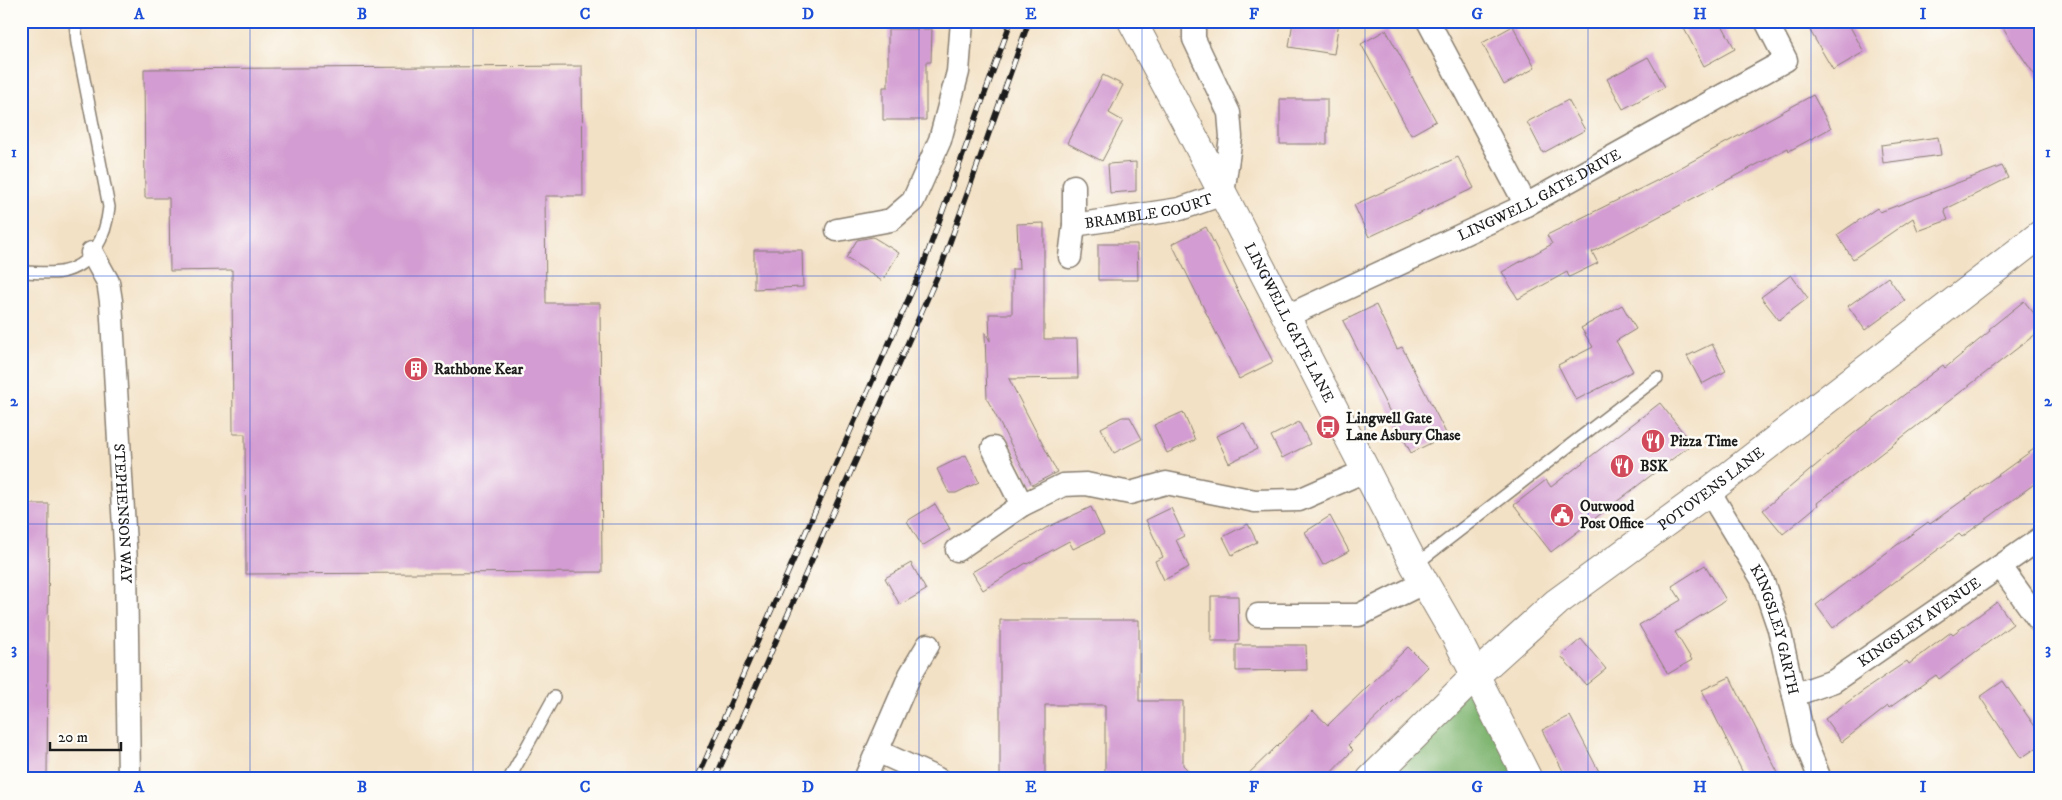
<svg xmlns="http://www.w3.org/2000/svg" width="2062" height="800" font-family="'IM FELL DW Pica',serif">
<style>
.forest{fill:#80b672;stroke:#4e6947}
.building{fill:#d39cd2}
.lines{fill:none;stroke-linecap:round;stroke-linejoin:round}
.service-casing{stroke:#887e70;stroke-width:14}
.minor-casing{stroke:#887e70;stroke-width:25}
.tertiary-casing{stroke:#887e70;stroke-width:30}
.service{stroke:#fff;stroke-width:11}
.minor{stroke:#fff;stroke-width:22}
.tertiary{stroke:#fff;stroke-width:28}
.rail-casing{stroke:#1c1c1c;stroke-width:5.5}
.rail{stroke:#fdfcf7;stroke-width:4;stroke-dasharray:11;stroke-linecap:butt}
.grid{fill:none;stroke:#1d4ed8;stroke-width:1;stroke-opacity:0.55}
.labels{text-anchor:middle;stroke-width:5;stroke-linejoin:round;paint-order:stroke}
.street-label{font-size:15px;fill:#1c1c1c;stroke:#fdfcf7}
.poi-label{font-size:15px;font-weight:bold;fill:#1c1c1c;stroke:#fdfcf7;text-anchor:start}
.neatline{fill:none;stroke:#1d4ed8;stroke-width:2}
.grid-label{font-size:16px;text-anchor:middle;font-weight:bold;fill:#1d4ed8}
</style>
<rect width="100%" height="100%" fill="#fdfcf7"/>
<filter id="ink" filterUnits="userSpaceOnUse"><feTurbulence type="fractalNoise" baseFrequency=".02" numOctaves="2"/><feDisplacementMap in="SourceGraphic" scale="10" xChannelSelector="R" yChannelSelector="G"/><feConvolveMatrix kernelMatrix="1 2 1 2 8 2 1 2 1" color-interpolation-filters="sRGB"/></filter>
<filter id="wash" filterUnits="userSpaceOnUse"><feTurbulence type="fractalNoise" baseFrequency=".0096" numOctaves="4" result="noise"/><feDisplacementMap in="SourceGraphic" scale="20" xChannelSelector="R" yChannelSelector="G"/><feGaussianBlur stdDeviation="1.12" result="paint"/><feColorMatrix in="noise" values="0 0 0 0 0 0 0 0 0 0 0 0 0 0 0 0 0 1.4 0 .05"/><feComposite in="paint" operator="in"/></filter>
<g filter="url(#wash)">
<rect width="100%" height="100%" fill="#f3e1c5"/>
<!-- forest -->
<path class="forest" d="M1475 676 1528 779H1369Z"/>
<g id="blocks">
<!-- building -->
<path class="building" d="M1293 21H1339L1334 54 1289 47Z
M1680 21H1720L1735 49 1704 66Z
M1822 21H1847L1864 52 1833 70 1809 29Z
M1999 21H2041V84L2014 45Z
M1513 26 1535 68 1504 85 1482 43Z
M888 29H932L931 62H926V120H883V87H888Z
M1386 30 1436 121 1411 135 1361 44Z
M1648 57 1665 87 1623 109 1607 79Z
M582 66 583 196H545L546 303H600L602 572 246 574 245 434H233L232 270 170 271 169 198H145L144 69Z
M1103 75 1123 85 1109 113 1123 121 1102 161 1067 143Z
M1813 95 1831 128 1789 151 1788 148 1592 252 1598 263 1569 277 1567 272 1518 299 1502 272 1552 244 1547 235 1656 181Z
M1280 99H1327V144H1280Z
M1568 100 1585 130 1543 153 1527 122Z
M1938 137 1941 155 1883 163 1881 145Z
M1458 157 1474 188 1369 237 1354 205Z
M1136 162V191L1110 193 1108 164Z
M2002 166 2008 178 1944 210 1948 220 1918 231 1913 218 1853 259 1837 235 1877 208 1880 212Z
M1044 223V339H1077L1078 378 1009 379 1057 472 1032 485 987 399 985 332 990 341 989 314H1012V269H1019L1017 224Z
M1206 227 1273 362 1239 379 1172 244Z
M873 237 899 253 882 281 846 258 857 240Z
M1098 244H1137L1138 280H1098Z
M754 250H802L803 287 754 289Z
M1791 275 1808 298 1779 320 1761 297Z
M1888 277 1905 301 1865 330 1848 306Z
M2024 301 2041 322V330L1817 503 1818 505 1783 534 1763 510 1853 434 1943 365 1945 368 1990 331 1989 329Z
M1376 305 1397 349 1402 347 1447 435 1411 453 1343 321Z
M1622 305 1636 329 1616 341 1633 371 1576 400 1558 365 1593 347 1581 328Z
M1712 344 1726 371 1702 384 1687 356Z
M1660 403 1692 444 1551 552 1514 505 1546 480 1551 487Z
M1183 412 1195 440 1167 453 1154 425Z
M1122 417H1130L1142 439 1114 453 1101 428Z
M1299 422 1310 444 1282 458 1271 436Z
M1244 423 1257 449 1229 463 1216 436Z
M2041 444V479L1962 537 1959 534 1833 628 1816 605 1928 522 1930 524Z
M966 455 979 482 956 493H949L937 469Z
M21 504H49L47 779H21Z
M935 504 950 529 922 546 907 521Z
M1091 507 1104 534 1073 549 1069 541 1027 564 1026 563 983 590 972 572 1046 528Z
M1171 508 1184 536 1176 540 1189 567 1164 580 1155 561 1163 557 1146 520Z
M1330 516 1349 551 1323 565 1305 532Z
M1248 524 1257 542 1232 555 1223 537Z
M911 563 926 590 900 605 885 578Z
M1705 565 1726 600 1675 632 1692 660 1668 674 1639 625 1681 600 1672 586Z
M1211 596H1238L1239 641H1211Z
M1997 602 2013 624 1939 679 1936 675 1889 708 1888 706 1842 742 1825 719 1860 693 1907 661 1909 664 1951 632 1953 634Z
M1000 620H1139V701H1183V765L1196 779H1105V705H1045V779H1000Z
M1581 639 1606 669 1586 685 1561 656Z
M1236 645H1306L1307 670 1236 671Z
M1408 647 1428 667 1348 745 1353 750 1325 779H1243L1313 711 1328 725Z
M1730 677 1781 779H1746L1702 690Z
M2003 681 2041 735V745L2021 758 1980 697Z
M1570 716 1595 764 1603 779H1567L1542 730Z"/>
</g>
</g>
<g filter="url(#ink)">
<use href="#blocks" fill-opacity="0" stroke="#887e70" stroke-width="1"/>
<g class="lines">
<!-- service casing -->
<g class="service-casing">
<path id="service" d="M21 272C34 272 49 274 61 272 93 266 106 236 109 207L77 43 75 21
M1415 565 1657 378
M509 779 554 697"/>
</g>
<!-- minor casing -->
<g class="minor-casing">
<g id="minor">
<path d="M1428 21 1526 205"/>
<path id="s1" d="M1074 225 1180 209 1223 194 1231 137 1229 113 1194 39V21"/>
<path d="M837 230 891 220 913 201 940 140 958 72 962 21"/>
<path id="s2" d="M92 253 108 282 111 301 126 563 129 779"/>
<path d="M1070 257 1074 225V186"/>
<path id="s3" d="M1285 317 1526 205 1786 60 1766 21"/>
<path d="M993 448 1022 505"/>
<path id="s4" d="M1709 491 1762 579 1779 629 1804 739 1820 779"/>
<path d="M957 550 1022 505 1063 485 1086 484 1130 493 1166 483 1255 501 1299 500 1365 471"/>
<path d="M2001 567 2041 623"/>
<path d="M1258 615H1359L1425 582"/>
<path id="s5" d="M1794 695 1834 681 2041 538"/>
<path d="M877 751 938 779"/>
<path d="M865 779 910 675 928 645"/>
</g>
</g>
<!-- tertiary casing -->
<g class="tertiary-casing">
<g id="tertiary">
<path id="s6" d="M1132 21 1189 128 1415 566 1456 637 1528 779"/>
<path id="s7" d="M1371 779 1475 676 1557 602 1709 491 2041 234"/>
</g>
</g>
<!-- service -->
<use href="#service" class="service"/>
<!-- minor -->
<use href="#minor" class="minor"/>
<!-- tertiary -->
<use href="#tertiary" class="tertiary"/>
<!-- rail casing -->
<g class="rail-casing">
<path id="rail" d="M697 779 923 266 1011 21
M715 779 940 270 1029 21"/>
</g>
<!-- rail -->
<use href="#rail" class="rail"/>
</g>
</g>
<!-- grid -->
<path class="grid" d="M250 21V779M473 21V779M696 21V779M919 21V779M1142 21V779M1365 21V779M1588 21V779M1811 21V779M21 276H2041M21 524H2041"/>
<!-- icons -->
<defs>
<g id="building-disc" transform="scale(1.25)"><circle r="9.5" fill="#d1495b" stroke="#fdfcf7"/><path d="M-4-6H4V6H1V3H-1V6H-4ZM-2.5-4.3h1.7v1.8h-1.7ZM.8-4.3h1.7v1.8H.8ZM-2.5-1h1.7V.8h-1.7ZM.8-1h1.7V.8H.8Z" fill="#fff"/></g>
<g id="bus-disc" transform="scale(1.25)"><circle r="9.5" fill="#d1495b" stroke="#fdfcf7"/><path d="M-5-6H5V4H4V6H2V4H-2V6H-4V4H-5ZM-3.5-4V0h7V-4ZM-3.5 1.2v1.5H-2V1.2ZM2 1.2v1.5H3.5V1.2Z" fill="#fff"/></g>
<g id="restaurant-disc" transform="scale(1.25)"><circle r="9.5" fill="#d1495b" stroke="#fdfcf7"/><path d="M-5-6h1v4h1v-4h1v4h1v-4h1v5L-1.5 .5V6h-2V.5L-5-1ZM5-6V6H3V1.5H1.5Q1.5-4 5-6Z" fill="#fff"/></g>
<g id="civic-disc" transform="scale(1.25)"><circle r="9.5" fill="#d1495b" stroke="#fdfcf7"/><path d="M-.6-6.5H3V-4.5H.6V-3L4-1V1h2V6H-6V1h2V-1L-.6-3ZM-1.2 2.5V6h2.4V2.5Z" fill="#fff"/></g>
</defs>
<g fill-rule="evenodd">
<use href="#building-disc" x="416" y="369"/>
<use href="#bus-disc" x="1328" y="427"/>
<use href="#restaurant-disc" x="1653" y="441"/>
<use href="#restaurant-disc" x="1622" y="466"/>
<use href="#civic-disc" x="1562" y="515"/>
</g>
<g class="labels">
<!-- street labels -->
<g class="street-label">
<text dy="5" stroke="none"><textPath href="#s3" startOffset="282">LINGWELL GATE DRIVE</textPath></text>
<text dy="5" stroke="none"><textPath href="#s1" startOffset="76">BRAMBLE COURT</textPath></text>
<text dy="5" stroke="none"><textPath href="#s6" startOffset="340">LINGWELL GATE LANE</textPath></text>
<text dy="5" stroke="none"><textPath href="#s7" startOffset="448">POTOVENS LANE</textPath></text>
<text dy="5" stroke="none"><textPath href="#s2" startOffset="265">STEPHENSON WAY</textPath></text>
<text dy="5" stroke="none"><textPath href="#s5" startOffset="146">KINGSLEY AVENUE</textPath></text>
<text dy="5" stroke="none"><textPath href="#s4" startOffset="155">KINGSLEY GARTH</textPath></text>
</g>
<!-- poi labels -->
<g class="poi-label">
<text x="434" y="374">Rathbone Kear</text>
<text x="1346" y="423">Lingwell Gate<tspan x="1346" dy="17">Lane Asbury Chase</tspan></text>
<text x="1670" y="446">Pizza Time</text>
<text x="1640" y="471">BSK</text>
<text x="1580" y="511">Outwood<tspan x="1580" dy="17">Post Office</tspan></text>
</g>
</g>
<!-- margin -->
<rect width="2062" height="800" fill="none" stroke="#fdfcf7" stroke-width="55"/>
<!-- scale -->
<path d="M50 742v8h71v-8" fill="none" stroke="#1c1c1c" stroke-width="2.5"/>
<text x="58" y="742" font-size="15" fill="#1c1c1c" stroke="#fdfcf7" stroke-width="4" paint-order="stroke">20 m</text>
<rect x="28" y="28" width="2006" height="744" class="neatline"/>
<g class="grid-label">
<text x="139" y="19">A</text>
<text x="362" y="19">B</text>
<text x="585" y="19">C</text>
<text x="808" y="19">D</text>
<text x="1031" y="19">E</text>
<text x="1254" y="19">F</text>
<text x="1477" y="19">G</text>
<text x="1700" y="19">H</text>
<text x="1923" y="19">I</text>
<text x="14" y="157">1</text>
<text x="2048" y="157">1</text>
<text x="14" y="406">2</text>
<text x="2048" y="406">2</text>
<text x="14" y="654">3</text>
<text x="2048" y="654">3</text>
<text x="139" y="792">A</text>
<text x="362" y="792">B</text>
<text x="585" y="792">C</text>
<text x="808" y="792">D</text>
<text x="1031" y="792">E</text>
<text x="1254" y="792">F</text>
<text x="1477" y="792">G</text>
<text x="1700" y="792">H</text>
<text x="1923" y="792">I</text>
</g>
</svg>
